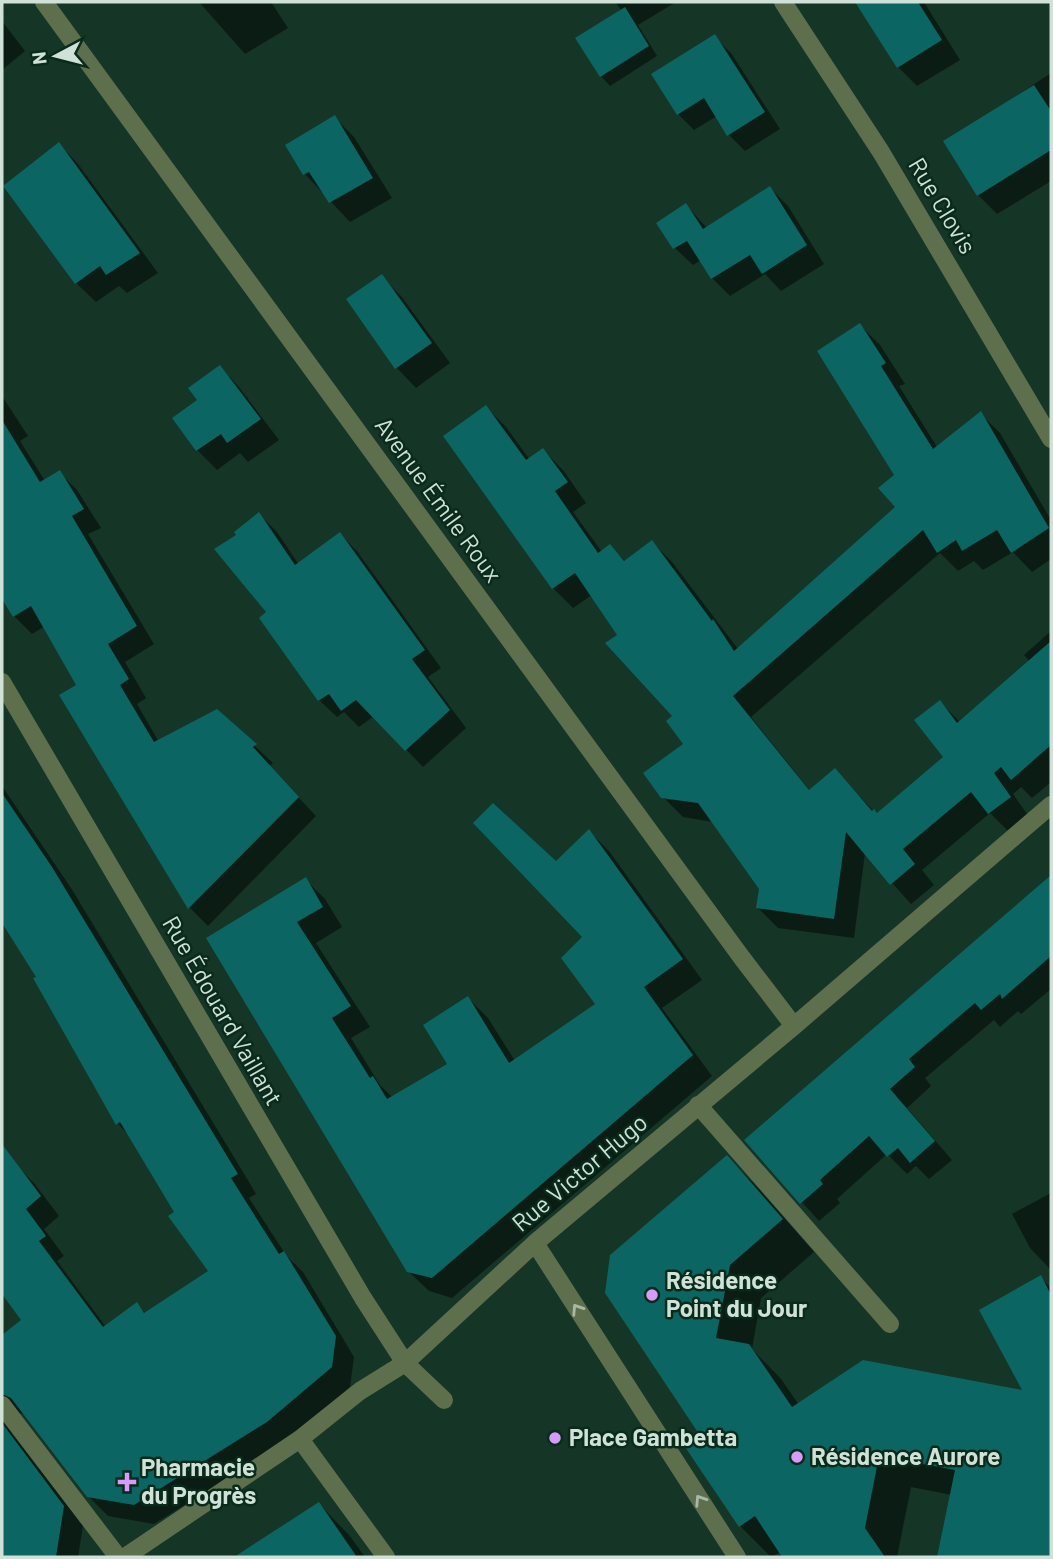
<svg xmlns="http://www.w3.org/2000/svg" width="1053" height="1559" font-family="Barlow,sans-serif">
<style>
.shadow{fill:#0007}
.building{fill:#0b6663}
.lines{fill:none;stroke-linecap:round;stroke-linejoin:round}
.minor{stroke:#5d6f4c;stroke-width:18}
.oneway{stroke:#a8baa6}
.poi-dot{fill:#d79bf9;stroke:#0a2b1c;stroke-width:2.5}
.labels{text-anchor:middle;stroke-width:5;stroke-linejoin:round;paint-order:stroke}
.street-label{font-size:24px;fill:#d0e2d7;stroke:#0a2b1c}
.poi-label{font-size:24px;font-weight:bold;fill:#d0e2d7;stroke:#0a2b1c;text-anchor:start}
</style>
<rect width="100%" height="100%" fill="#153526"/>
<!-- shadow -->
<path class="shadow" d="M199 2H271L288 28 245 54Z
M615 2H676L638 25 657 56 610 86 601 76 622 11Z
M857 2H924L960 60 917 86 898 67Z
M2 21 25 51 2 70Z
M714 37 731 53 780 129 745 151 729 135 717 116 694 130 678 114 654 74Z
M1051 73V181L997 214 978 195 946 142Z
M335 118 354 137 392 198 350 222 305 174Z
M59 144 78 164 158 273 127 293 119 286 96 302 76 283Z
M770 188 788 206 824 264 781 291 765 274 730 296 712 278 701 260 693 265 675 248 686 205 707 228Z
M381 276 401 296 450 363 416 388 397 368 348 300Z
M860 325 880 345 905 384 899 386 937 447 980 413 1000 433 1051 520V559L1032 572 1013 552 983 570 974 561 958 571 940 553 751 717 810 791 835 770 877 815 946 757 940 702 960 722 1030 662 1024 655 1051 631V782L1032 798 1021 787 1013 794 1030 818 1010 833 990 813 922 870 934 885 911 904 865 853 854 938 778 928 758 908 761 888 713 822 683 817 663 797 686 744 675 716 592 595 573 608 553 588 486 407 506 427 530 460 543 450 563 470 586 503 573 512 602 552 610 546 626 562 652 542 672 562 738 649 898 507 897 476Z
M220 367 239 387 279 440 248 462 240 453 217 470 197 450 199 400Z
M2 396 28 436 20 441 45 481 59 472 77 490 101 528 88 534 154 644 125 662 146 698 137 704 159 742 217 711 273 763 269 766 316 816 208 926 190 908 62 696 78 685 45 626 32 634 14 616 2 596Z
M259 514 277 532 299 565 340 534 357 551 441 668 428 677 466 728 423 767 374 716 359 727 344 712 337 717 319 700 269 613 239 535Z
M2 786 71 888 246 1177 256 1194 249 1198 286 1255 303 1272 354 1357 350 1387 287 1441 154 1524 108 1516 88 1496 25 1413 15 1414 10 1421 12 1433 83 1526 78 1557H2V1337L23 1320 2 1291V1151L34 1183 59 1216 44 1229 64 1256 57 1261 106 1327 136 1304 146 1314 211 1272 130 1136 118 1124 39 977 2 921Z
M589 831 609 851 702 980 662 1008 712 1076 452 1298 429 1291 408 1271 209 938 305 879 325 899 342 927 316 943 370 1027 351 1038 380 1085 393 1098 449 1065 468 998 488 1018 515 1061 597 1004 584 937 556 864Z
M1051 877V989L1021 1014 1018 1011 1000 1027 994 1020 925 1078 931 1086 907 1108 952 1160 929 1179 916 1166 907 1174 887 1154 837 1199 840 1203 819 1221 746 1140Z
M727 1157 759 1189 814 1252 761 1298 752 1349 781 1379 799 1405 1025 1392 1040 1277 1051 1288V1557H939L952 1495 911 1487 897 1557H784L781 1552 771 1557 740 1526 700 1431Z
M1051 1193V1270L1030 1248 1012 1214Z
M319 1504 349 1535 365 1557H240Z"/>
<!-- building -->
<path class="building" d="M855 2H918L942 40 897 68Z
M625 7 649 46 600 77 575 38Z
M715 34 765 112 727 136 704 98 677 115 651 74Z
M1034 85 1051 111V150L977 196 943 141Z
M335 115 373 178 329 203 309 172 303 175 285 145Z
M59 142 140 253 106 275 100 266 75 284 3 186Z
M770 186 807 245 762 274 750 255 711 279 687 241 673 249 656 223 686 203 703 229Z
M382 274 432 343 395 369 346 299Z
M860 323 886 363 881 366 933 449 981 411 1049 528 1011 553 997 530 962 551 956 540 937 553 923 530 733 696 809 790 835 768 872 811 874 809 877 813 943 757 914 720 940 700 957 723 1051 641V745L1011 780 1001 767 994 773 1011 797 988 814 971 792 903 849 915 864 890 885 846 832 834 919 756 908 759 889 698 803 661 798 643 773 683 744 666 721 672 716 605 643 617 635 575 573 552 589 443 436 486 405 526 460 543 448 568 482 555 491 598 553 610 544 624 561 652 540 712 621 713 619 734 651 895 507 878 488 894 475 817 351Z
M220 365 261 419 227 443 221 434 196 451 172 418 197 400 188 388Z
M2 420 40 482 60 470 84 509 72 516 137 626 108 644 129 679 120 685 154 742 217 709 257 744 253 747 299 797 188 909 59 695 76 685 31 606 13 617 2 599Z
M259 512 295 565 340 532 425 650 412 659 450 710 405 751 356 700 341 711 329 694 318 701 259 618 266 612 214 549 236 535 234 532Z
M2 793 52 867 227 1156 238 1174 231 1178 279 1254 284 1251 336 1336 332 1367 267 1422 134 1505 87 1497 11 1398 2 1394V1335L21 1320 2 1294V1144L41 1196 26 1209 46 1236 39 1241 103 1327 137 1302 144 1313 208 1271 168 1216 174 1212 120 1122 116 1125 33 978 36 977 2 923Z
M493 803 556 861 589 829 683 959 644 987 693 1055 432 1278 407 1272 206 938 306 877 323 907 297 922 351 1006 332 1018 370 1078 373 1076 387 1099 447 1064 423 1025 468 996 509 1063 595 1004 561 958 582 937 473 823Z
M1051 875V956L1002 999 1000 994 981 1010 975 1003 909 1059 915 1067 890 1089 935 1141 910 1163 898 1148 887 1157 869 1136 820 1180 823 1184 800 1204 744 1140Z
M727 1155 783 1219 730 1265 716 1338 749 1344 792 1407 863 1360 1022 1390 979 1310 1041 1275 1051 1295V1557H937L955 1470 879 1456 865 1528 885 1557H782L755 1516 739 1527 681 1441 697 1431 605 1293 610 1255Z
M2 1423 64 1506 56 1557H2Z
M319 1502 357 1557H234Z"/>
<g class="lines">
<!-- minor -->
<path class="minor" d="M44 2 742 958 794 1026
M783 2 881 152 1051 439
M2 682 363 1298 405 1363 444 1400
M698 1105 890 1324
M535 1243 737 1557
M2 1405 118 1557
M300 1439 386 1557
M125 1557 300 1439 360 1391 405 1363 535 1243 794 1026 1051 805"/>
</g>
<!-- one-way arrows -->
<defs><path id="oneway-chevron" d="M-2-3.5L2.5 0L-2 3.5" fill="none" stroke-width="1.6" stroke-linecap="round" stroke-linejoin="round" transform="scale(1.75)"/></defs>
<g class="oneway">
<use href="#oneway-chevron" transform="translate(577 1309) rotate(-123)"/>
<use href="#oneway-chevron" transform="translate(700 1500) rotate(-123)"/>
</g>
<!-- markers -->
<g class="poi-dot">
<circle cx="652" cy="1295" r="7"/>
<circle cx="555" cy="1438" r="7"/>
<circle cx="797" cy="1457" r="7"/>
<path d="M123.5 1471.5h7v7h7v7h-7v7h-7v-7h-7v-7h7z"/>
</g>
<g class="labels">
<!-- street labels -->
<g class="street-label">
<text transform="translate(942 206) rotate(59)" y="8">Rue Clovis</text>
<text transform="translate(438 500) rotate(54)" y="8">Avenue Émile Roux</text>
<text transform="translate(222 1011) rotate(60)" y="8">Rue Édouard Vaillant</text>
<text transform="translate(580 1173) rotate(-40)" y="8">Rue Victor Hugo</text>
</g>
<!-- poi labels -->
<g class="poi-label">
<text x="666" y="1289">Résidence<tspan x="666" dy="28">Point du Jour</tspan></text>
<text x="569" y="1446">Place Gambetta</text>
<text x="811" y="1465">Résidence Aurore</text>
<text x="141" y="1476">Pharmacie<tspan x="141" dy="28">du Progrès</tspan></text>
</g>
</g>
<!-- border -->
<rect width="1053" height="1559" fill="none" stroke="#d0e2d7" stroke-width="7"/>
<!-- north arrow -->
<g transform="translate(56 56) rotate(263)" stroke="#0a2b1c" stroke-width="5" paint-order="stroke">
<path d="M0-5L12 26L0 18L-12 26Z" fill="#d0e2d7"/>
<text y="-10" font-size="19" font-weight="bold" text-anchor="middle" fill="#d0e2d7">N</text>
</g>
</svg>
